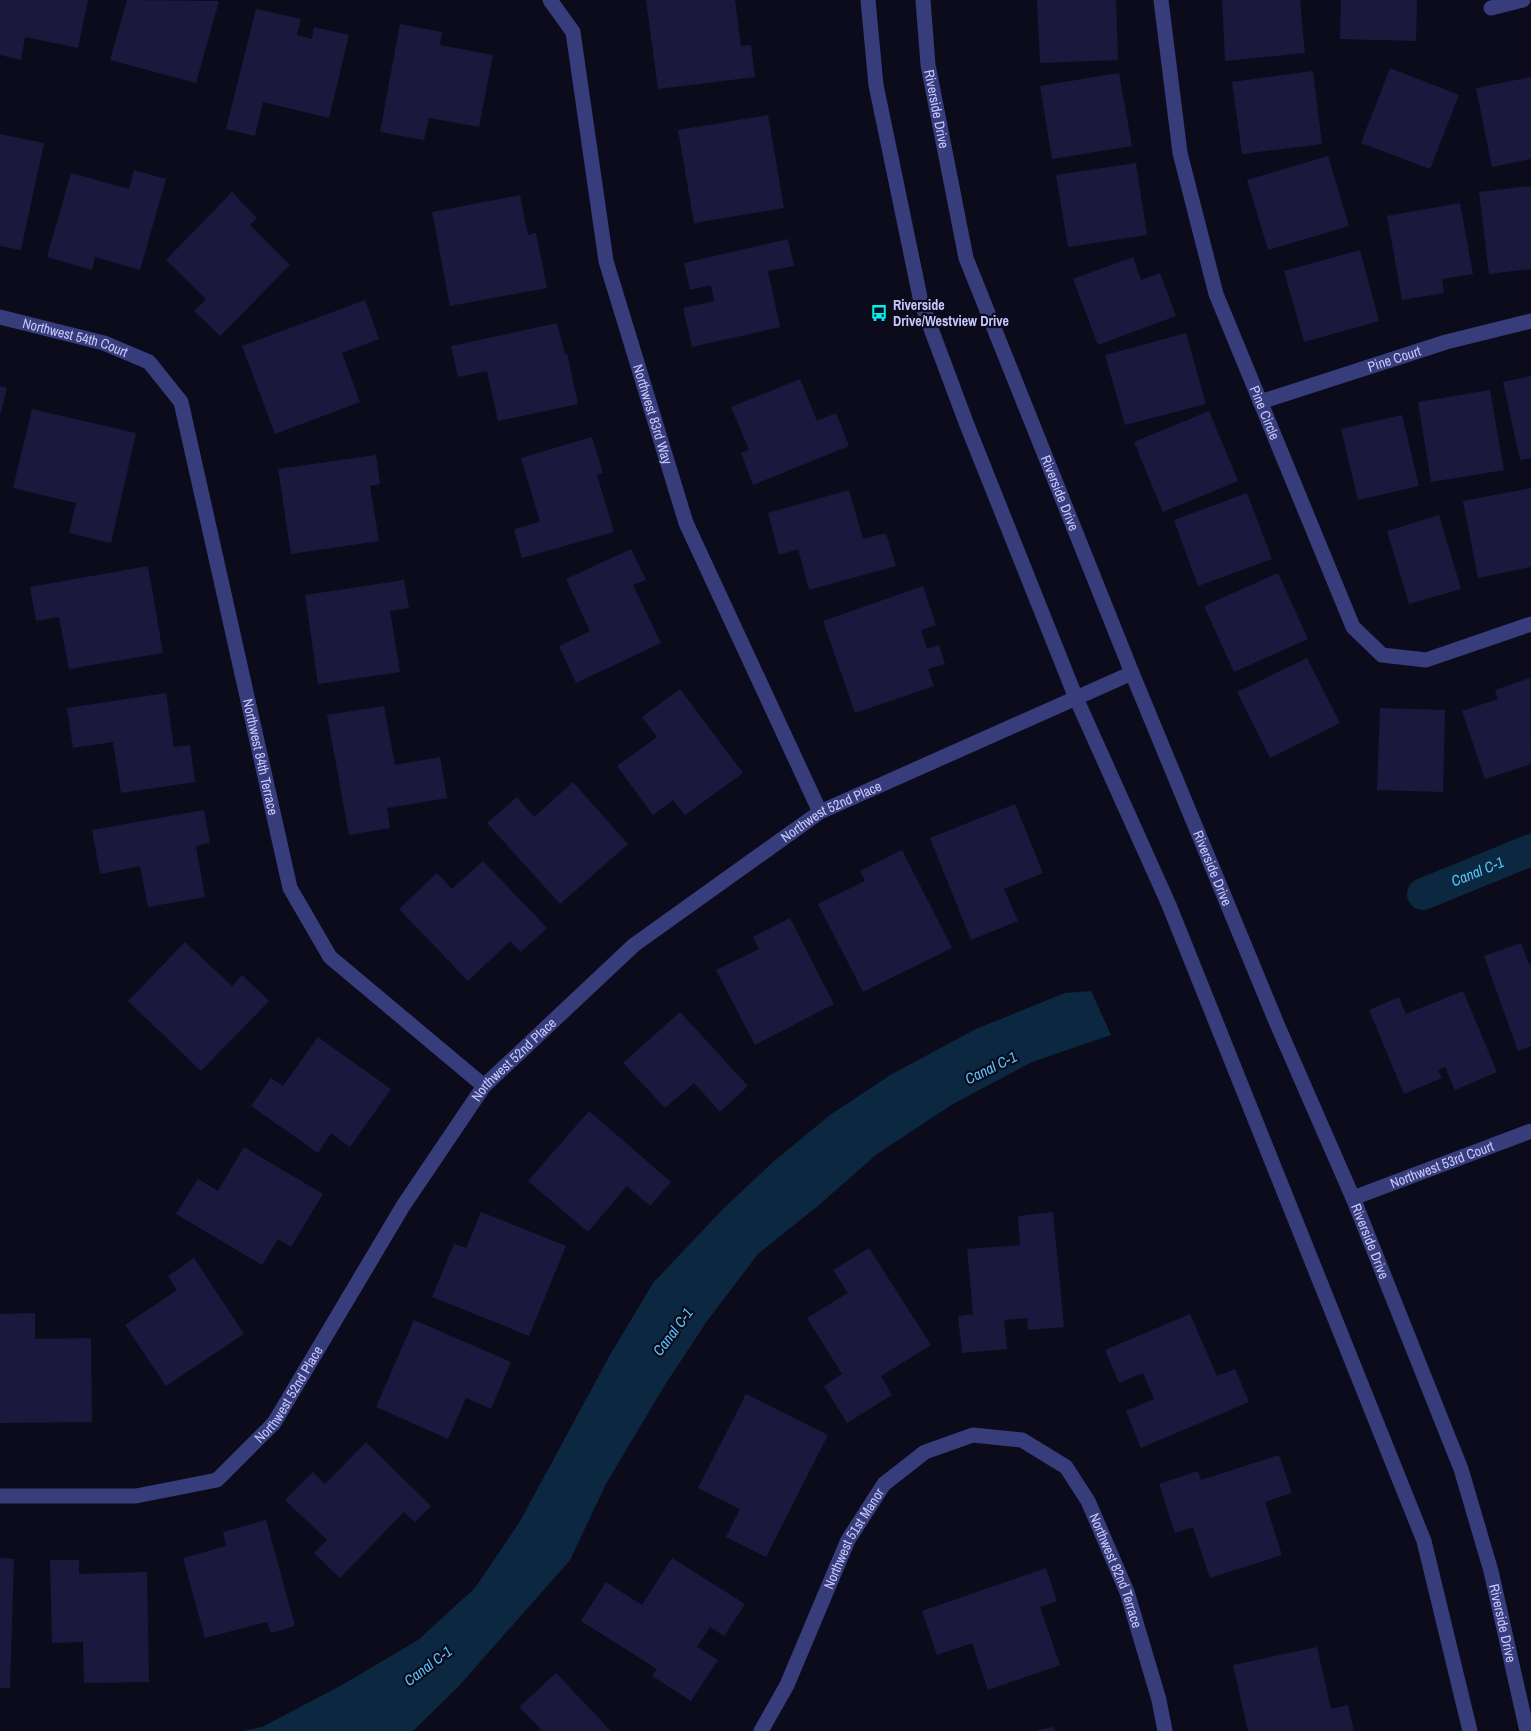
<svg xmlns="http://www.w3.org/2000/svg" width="1531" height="1731" font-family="'Archivo Narrow',sans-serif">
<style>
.water{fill:#0c2740}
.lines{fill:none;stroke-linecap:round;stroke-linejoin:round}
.canal{stroke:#0c2740;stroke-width:32}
.building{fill:#1b183d}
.minor{stroke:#373d7b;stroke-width:15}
.labels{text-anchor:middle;stroke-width:4.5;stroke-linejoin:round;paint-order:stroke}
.street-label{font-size:14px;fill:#c7c8fe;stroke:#0c0b1c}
.poi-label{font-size:14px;font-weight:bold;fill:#c7c8fe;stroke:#0c0b1c;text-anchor:start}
.water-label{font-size:15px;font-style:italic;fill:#56c5fd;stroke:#0c0b1c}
</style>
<rect width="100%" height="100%" fill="#0c0b1c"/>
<!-- water -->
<path class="water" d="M1091 991 1111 1035 1032 1062 953 1104 877 1154 819 1205 758 1254 707 1321 663 1388 606 1484 570 1560 459 1686 413 1731H242L262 1727 342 1685 418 1640 475 1588 519 1523 610 1355 653 1283 723 1209 773 1162 830 1115 892 1074 976 1029 1065 993Z"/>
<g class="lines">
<!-- canal -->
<path class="canal" id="s1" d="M1423 894 1531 850"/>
</g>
<!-- building -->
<path class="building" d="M0 0H88L78 48 25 37 21 60 0 55Z
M127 0 219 1 196 83 110 60Z
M646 0H735L741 46 751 45 755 77 658 89Z
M1037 0H1116L1118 60 1040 63Z
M1222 0H1300L1305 53 1225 61Z
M1341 0H1417L1416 41 1340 39Z
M256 9 301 19 297 35 312 39 314 27 349 35 329 118 263 102 255 136 226 129Z
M400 24 442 32 440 45 493 55 479 127 429 118 424 140 380 132Z
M1390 68 1459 95 1430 169 1361 143Z
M1313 71 1322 144 1242 154 1232 82Z
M1119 73 1132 146 1052 159 1040 86Z
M1531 77V159L1492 167 1476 88Z
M768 115 784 208 694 223 678 130Z
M0 134 44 143 21 250 0 246Z
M1328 156 1349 226 1268 250 1247 180Z
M1136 163 1147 235 1068 247 1056 175Z
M134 170 166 179 140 270 95 257 92 270 47 257 71 173 129 189Z
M1531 186V269L1489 274 1479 192Z
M232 192 257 218 250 225 290 265 220 336 194 311 206 299 166 260Z
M520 195 528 235 536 233 547 288 450 306 432 212Z
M1460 203 1473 274 1442 279 1444 293 1402 300 1387 216Z
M788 239 794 266 768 271 780 327 692 347 683 308 714 301 711 285 690 290 684 263Z
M1360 250 1379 321 1304 342 1284 271Z
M1133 257 1141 280 1160 273 1176 316 1098 345 1073 279Z
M365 300 379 339 342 353 360 402 275 434 242 346Z
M557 323 565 354 567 353 578 404 498 421 487 371 458 377 451 346Z
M1186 333 1206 404 1125 425 1105 355Z
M1531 376V458L1520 460 1503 382Z
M800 379 817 421 836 413 849 446 753 485 741 453 749 450 731 407Z
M0 386 7 388 1 412H0Z
M1490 390 1504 470 1431 482 1418 402Z
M32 409 136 433 111 543 69 533 76 503 13 488Z
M1209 411 1238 481 1163 512 1134 442Z
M1402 415 1419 486 1358 500 1341 429Z
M592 437 603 473 597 475 614 532 522 558 514 529 540 522 521 458Z
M376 455 380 484 370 486 379 541 291 554 278 469Z
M1531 488V567L1478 578 1463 501Z
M849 490 863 539 886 533 896 566 809 590 798 549 779 555 768 513Z
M1247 493 1272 559 1198 586 1174 520Z
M1439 515 1461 589 1409 604 1387 531Z
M631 549 646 580 633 585 661 643 576 683 559 646 590 631 566 579Z
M148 566 163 653 69 669 59 617 36 621 30 587Z
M1278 573 1308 639 1234 672 1204 606Z
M404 580 409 608 390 611 400 672 318 684 305 595Z
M923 586 936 625 921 630 927 649 939 645 945 664 928 669 934 686 855 713 823 621Z
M1307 658 1340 723 1270 758 1237 692Z
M1530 678 1531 764 1485 779 1462 711 1498 699 1495 690Z
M680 689 743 773 685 815 673 800 653 815 617 766 657 737 642 717Z
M166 693 174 747 190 745 195 782 121 793 113 742 73 748 67 708Z
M384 706 395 765 440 757 447 798 387 808 390 828 349 835 327 715Z
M1380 708 1445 710 1443 792 1377 790Z
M573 782 628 844 560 904 487 823 517 797 534 817Z
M1015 804 1043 873 1004 889 1018 921 971 940 930 838Z
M204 810 210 843 196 846 205 897 148 907 140 866 100 874 92 830Z
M902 850 952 948 863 992 818 904 865 881 860 871Z
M483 861 547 928 521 952 510 941 468 981 399 909 437 873 452 889Z
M790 918 834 1004 755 1045 716 970 759 949 753 937Z
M185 942 232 986 242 975 269 1001 201 1071 128 1001Z
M1521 943 1529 964 1531 963V1046L1518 1051 1484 956Z
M1463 991 1497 1072 1455 1090 1445 1067 1438 1070 1442 1078 1404 1094 1369 1010 1399 997 1406 1014Z
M680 1012 748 1086 720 1112 694 1083 665 1108 623 1063Z
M318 1037 391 1089 350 1147 331 1133 318 1153 251 1106 271 1078 283 1086Z
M589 1111 671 1182 650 1206 627 1186 588 1232 528 1181Z
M244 1147 323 1194 291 1247 278 1239 262 1265 176 1214 198 1179 218 1191Z
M481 1212 566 1246 529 1336 432 1297 454 1244 466 1248Z
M1053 1212 1064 1327 1028 1330 1027 1318 1004 1320 1007 1349 962 1353 958 1316 973 1314 967 1249 1020 1245 1018 1216Z
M869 1248 931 1345 881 1376 892 1395 847 1423 824 1386 842 1374 807 1318 848 1293 833 1270Z
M194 1258 244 1334 166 1386 125 1325 177 1290 168 1276Z
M35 1313V1339L91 1338 92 1422 0 1423V1314Z
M1190 1314 1217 1376 1235 1369 1249 1402 1141 1448 1126 1411 1154 1399 1143 1373 1119 1383 1105 1350Z
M414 1320 511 1362 491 1409 466 1398 448 1439 376 1407Z
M746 1394 828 1435 766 1557 726 1537 740 1509 698 1488Z
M366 1442 431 1506 415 1522 404 1512 340 1578 314 1553 327 1540 285 1500 313 1472 325 1484Z
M1279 1455 1292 1493 1265 1502 1282 1555 1210 1578 1193 1527 1175 1533 1159 1484 1198 1471 1201 1480Z
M266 1520 295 1626 271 1633 267 1622 205 1638 183 1558 226 1546 223 1532Z
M0 1558 14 1559 10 1688H0Z
M672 1558 745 1604 724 1636 710 1627 697 1647 718 1660 691 1701 652 1676 657 1669 581 1621 606 1582 642 1605Z
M50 1560H79V1574L147 1572 149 1682 84 1683 83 1642 52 1643Z
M1046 1568 1057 1601 1040 1607 1060 1665 988 1690 972 1643 937 1655 922 1611Z
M1317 1647 1331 1709 1348 1705 1354 1731H1248L1233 1665Z
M556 1673 611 1731H539L541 1729 519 1707Z
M1054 1727 1055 1731H1038V1730Z"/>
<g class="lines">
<!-- minor -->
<g class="minor">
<path id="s2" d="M550 0 573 32 606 261 686 523 820 812"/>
<path d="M868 0 876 85 921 302 967 425 1076 698 1169 905 1424 1541 1470 1731"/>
<path id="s3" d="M923 0 928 65 966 258 1132 673 1277 1024 1353 1198 1461 1469 1491 1571 1527 1731"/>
<path id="s4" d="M1161 0 1180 153 1216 294 1353 627 1382 655 1426 660 1531 624"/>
<path d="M1491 8 1523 0"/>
<path id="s5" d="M0 317 104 343 149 362 181 402 290 888 330 957 484 1086"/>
<path id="s6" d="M1260 402 1446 342 1531 321"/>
<path id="s7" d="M1353 1198 1531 1131"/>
<path id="s8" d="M0 1496H136L217 1480 274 1423 403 1206 484 1086 634 945 820 812 1132 673"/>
<path id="s9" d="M761 1731 787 1685 848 1540 884 1484 925 1452 973 1435 1022 1440 1066 1467 1088 1501 1127 1592 1159 1700 1165 1731"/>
</g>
</g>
<!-- icons -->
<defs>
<g id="bus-bare" transform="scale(1.35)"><path d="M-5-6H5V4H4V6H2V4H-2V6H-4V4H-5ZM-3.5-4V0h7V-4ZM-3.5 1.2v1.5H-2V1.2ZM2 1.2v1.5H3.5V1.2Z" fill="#03efe9" stroke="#0c0b1c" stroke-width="2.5" paint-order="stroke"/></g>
</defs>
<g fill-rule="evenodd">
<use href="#bus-bare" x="879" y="313"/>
</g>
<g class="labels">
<!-- street labels -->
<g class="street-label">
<text dy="5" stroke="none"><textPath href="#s3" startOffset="110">Riverside Drive</textPath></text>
<text dy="5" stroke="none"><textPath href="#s5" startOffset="78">Northwest 54th Court</textPath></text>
<text dy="5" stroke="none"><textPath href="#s6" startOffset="141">Pine Court</textPath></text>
<text dy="5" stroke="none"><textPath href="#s4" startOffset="428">Pine Circle</textPath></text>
<text dy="5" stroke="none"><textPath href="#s2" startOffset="431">Northwest 83rd Way</textPath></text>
<text dy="5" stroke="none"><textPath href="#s3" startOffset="515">Riverside Drive</textPath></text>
<text dy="5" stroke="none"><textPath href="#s5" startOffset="571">Northwest 84th Terrace</textPath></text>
<text dy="5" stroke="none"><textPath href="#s8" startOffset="1141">Northwest 52nd Place</textPath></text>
<text dy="5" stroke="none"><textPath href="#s3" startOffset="920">Riverside Drive</textPath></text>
<text dy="5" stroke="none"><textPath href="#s8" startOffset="736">Northwest 52nd Place</textPath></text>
<text dy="5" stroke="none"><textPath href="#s7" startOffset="95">Northwest 53rd Court</textPath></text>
<text dy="5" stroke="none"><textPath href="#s3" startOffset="1325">Riverside Drive</textPath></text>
<text dy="5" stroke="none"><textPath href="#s8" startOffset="331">Northwest 52nd Place</textPath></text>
<text dy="5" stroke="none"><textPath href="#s9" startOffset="214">Northwest 51st Manor</textPath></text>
<text dy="5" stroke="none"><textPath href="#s9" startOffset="596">Northwest 82nd Terrace</textPath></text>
<text dy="5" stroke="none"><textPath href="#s3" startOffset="1730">Riverside Drive</textPath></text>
</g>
<!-- poi labels -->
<g class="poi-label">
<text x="893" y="310">Riverside<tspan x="893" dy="16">Drive/Westview Drive</tspan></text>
</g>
<!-- water labels -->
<g class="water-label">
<text dy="5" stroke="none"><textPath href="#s1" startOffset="59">Canal C-1</textPath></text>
<text transform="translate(991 1068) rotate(-26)" y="5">Canal C-1</text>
<text transform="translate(673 1332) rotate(-53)" y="5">Canal C-1</text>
<text transform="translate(428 1666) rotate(-37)" y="5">Canal C-1</text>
</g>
</g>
</svg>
